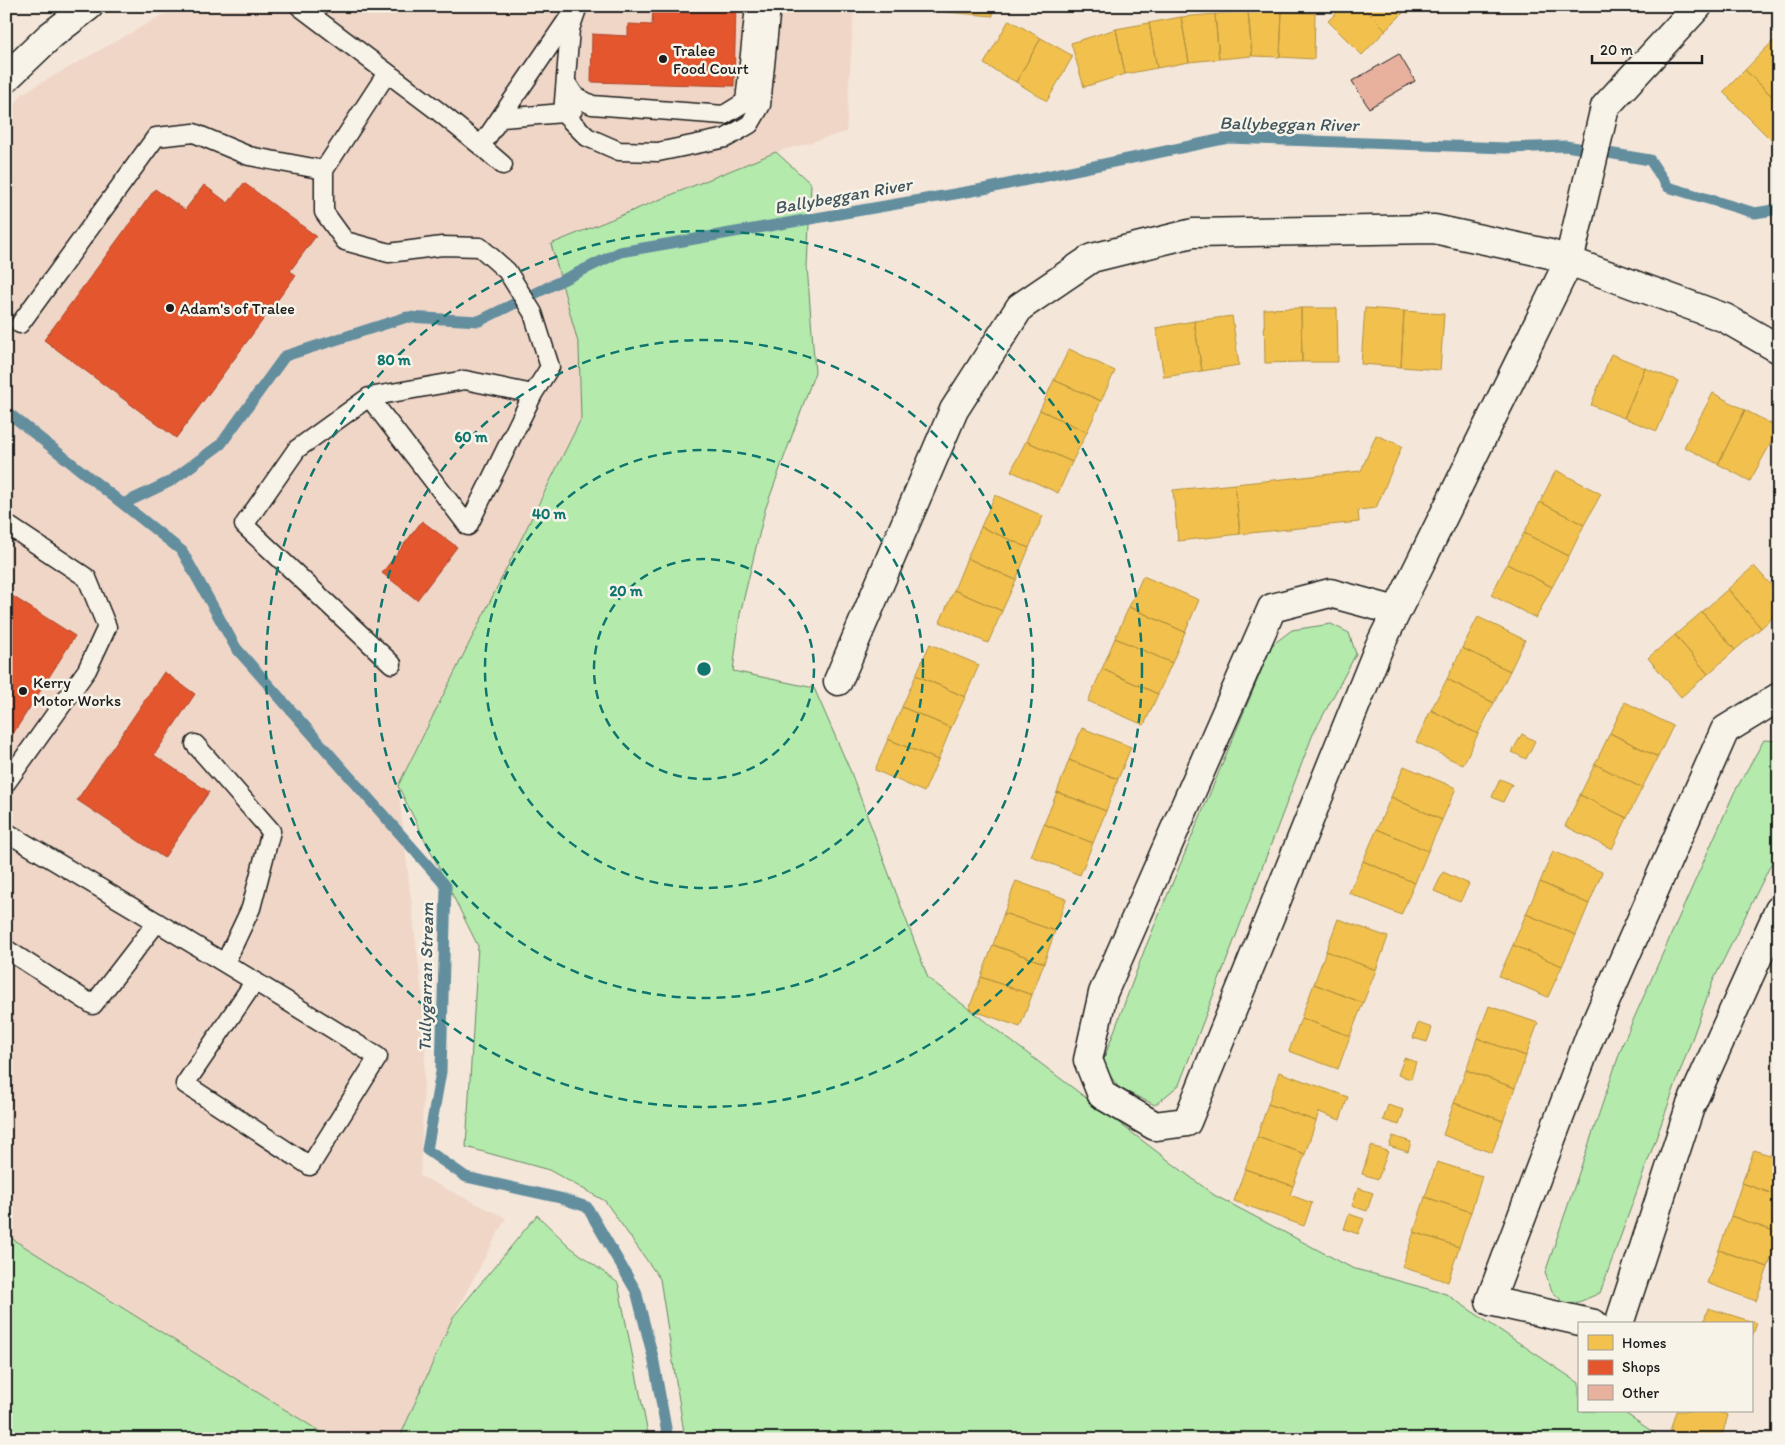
<svg xmlns="http://www.w3.org/2000/svg" width="1785" height="1445" font-family="Itim,sans-serif">
<style>
.built{fill:#f0d6c7}
.green{fill:#b4ebad;stroke:#688464}
.homes{fill:#f2c14e;stroke:#b2903f}
.shops{fill:#e4572e;stroke:#a84529}
.lines{fill:none;stroke-linecap:round;stroke-linejoin:round}
.stream{stroke:#638e9e;stroke-width:11}
.building{fill:#e8b19e;stroke:#1c1c1c}
.lane-casing{stroke:#1c1c1c;stroke-width:21}
.street-casing{stroke:#1c1c1c;stroke-width:31}
.secondary-casing{stroke:#1c1c1c;stroke-width:31}
.lane{stroke:#f7f3e8;stroke-width:18}
.street{stroke:#f7f3e8;stroke-width:28}
.secondary{stroke:#f7f3e8;stroke-width:28}
.ring{fill:none;stroke:#0f766e;stroke-width:2.5;stroke-dasharray:9 6}
.poi-dot{fill:#1c1c1c;stroke:#f7f3e8;stroke-width:2}
.labels{text-anchor:middle;stroke-width:5;stroke-linejoin:round;paint-order:stroke}
.poi-label{font-size:16px;fill:#1c1c1c;stroke:#f7f3e8;text-anchor:start}
.water-label{font-size:18px;font-style:italic;fill:#40555d;stroke:#f7f3e8}
.centre{fill:#0f766e;stroke:#f7f3e8;stroke-width:2.5}
.ring-label{font-size:15px;text-anchor:middle;font-weight:bold;fill:#0f766e;stroke:#f7f3e8;stroke-width:5;stroke-linejoin:round;paint-order:stroke}
</style>
<rect width="100%" height="100%" fill="#f4e6d9"/>
<filter id="ink" filterUnits="userSpaceOnUse"><feTurbulence type="fractalNoise" baseFrequency=".02" numOctaves="2"/><feDisplacementMap in="SourceGraphic" scale="10" xChannelSelector="R" yChannelSelector="G"/><feConvolveMatrix kernelMatrix="1 2 1 2 8 2 1 2 1" color-interpolation-filters="sRGB"/></filter>
<g filter="url(#ink)">
<!-- built -->
<path class="built" d="M179 6H854L846 132 776 152 551 244 579 346 581 419 398 786 426 1030 420 1176 506 1218 453 1317 399 1439H332L6 1235V118L23 93Z"/>
<!-- green -->
<path class="green" d="M776 152 811 184 807 266 815 372 765 510 740 614 733 671 814 688 850 770 928 978 1214 1195 1352 1268 1446 1294 1579 1383V1411H1622L1663 1439H685L660 1279 605 1201 549 1170 466 1147 478 946 398 786 581 419 579 346 551 244Z
M1331 624 1349 633 1356 654 1313 734 1179 1085 1155 1105 1119 1088 1102 1064 1144 951 1272 645 1292 630Z
M1764 740 1779 741V848L1713 981 1600 1293 1579 1302 1564 1303 1552 1291 1545 1273 1623 1043 1734 793Z
M537 1215 569 1246 618 1283 649 1439H399L453 1317Z
M6 1235 332 1439H6Z"/>
<!-- homes -->
<path class="homes" d="M947 6H993V16L946 12Z
M1343 6H1362L1386 30 1362 55 1328 21Z
M1362 6H1410L1386 30Z
M1248 11 1252 56 1219 59 1215 14Z
M1248 11 1282 12 1280 57 1252 56Z
M1282 12 1315 13 1314 59 1280 57Z
M1215 14 1219 59 1189 62 1181 17Z
M1181 17 1189 62 1157 68 1149 23Z
M1009 20 1041 38 1016 82 984 64Z
M1149 23 1157 68 1125 74 1116 29Z
M1116 29 1125 74 1084 87 1071 43Z
M1041 38 1073 56 1047 101 1016 82Z
M1773 41 1779 47V103L1745 70Z
M1745 70 1779 103V148L1723 92Z
M1301 308H1337L1338 362H1302Z
M1301 308 1302 362 1265 363 1264 309Z
M1365 308 1404 311 1401 367 1361 364Z
M1404 311 1444 314 1440 370 1401 367Z
M1232 316 1239 365 1202 371 1194 321Z
M1194 321 1202 371 1164 377 1156 328Z
M1069 349 1115 371 1101 401 1054 380Z
M1611 354 1645 368 1624 418 1591 405Z
M1645 368 1678 381 1657 431 1624 418Z
M1054 380 1101 401 1087 432 1040 410Z
M1713 393 1745 410 1718 464 1684 447Z
M1040 410 1087 432 1072 462 1026 441Z
M1745 410 1779 428 1750 481 1718 464Z
M1376 435 1402 446 1376 508 1358 510 1359 522 1240 534 1235 484 1361 471Z
M1026 441 1072 462 1058 493 1011 471Z
M1556 470 1601 494 1584 525 1540 502Z
M1779 480V498L1771 493Z
M1235 484 1240 534 1178 541 1173 490Z
M995 495 1043 516 1029 548 981 527Z
M1540 502 1584 525 1569 556 1524 533Z
M981 527 1029 548 1016 580 967 558Z
M1524 533 1569 556 1552 587 1507 564Z
M967 558 1016 580 1002 611 954 590Z
M1507 564 1552 587 1536 618 1491 595Z
M1754 566 1779 594V612L1761 628 1728 589Z
M1143 576 1199 600 1185 632 1129 607Z
M1728 589 1761 628 1735 650 1702 612Z
M954 590 1002 611 988 643 940 622Z
M1129 607 1185 632 1172 663 1115 638Z
M1702 612 1735 650 1708 674 1675 635Z
M1478 617 1525 640 1510 671 1462 648Z
M1675 635 1708 674 1681 697 1648 658Z
M1115 638 1172 663 1158 694 1102 669Z
M930 644 979 665 965 697 916 675Z
M1462 648 1510 671 1494 703 1447 679Z
M1102 669 1158 694 1144 725 1088 701Z
M916 675 965 697 951 728 902 707Z
M1447 679 1494 703 1478 734 1431 710Z
M1625 702 1673 726 1658 757 1610 733Z
M902 707 951 728 938 760 888 739Z
M1431 710 1478 734 1463 765 1416 742Z
M1082 728 1131 747 1118 779 1069 760Z
M1610 733 1658 757 1642 788 1595 764Z
M1522 734 1535 741 1526 759 1512 752Z
M888 739 938 760 924 792 875 770Z
M1069 760 1118 779 1106 811 1057 792Z
M1595 764 1642 788 1627 818 1580 795Z
M1404 766 1456 788 1442 820 1391 797Z
M1500 779 1512 784 1503 802 1492 797Z
M1057 792 1106 811 1093 843 1044 824Z
M1580 795 1627 818 1612 849 1565 826Z
M1391 797 1442 820 1428 851 1377 829Z
M1044 824 1093 843 1080 875 1031 856Z
M1377 829 1428 851 1415 883 1363 861Z
M1553 851 1602 872 1589 904 1540 882Z
M1363 861 1415 883 1401 915 1349 893Z
M1443 872 1469 884 1460 902 1434 891Z
M1016 881 1066 899 1055 931 1004 913Z
M1540 882 1589 904 1576 935 1526 914Z
M1004 913 1055 931 1044 963 993 945Z
M1526 914 1576 935 1562 966 1513 945Z
M1338 919 1388 937 1376 970 1326 951Z
M993 945 1044 963 1032 995 981 977Z
M1513 945 1562 966 1548 997 1499 976Z
M1326 951 1376 970 1363 1003 1314 984Z
M981 977 1032 995 1020 1027 969 1009Z
M1314 984 1363 1003 1350 1036 1301 1018Z
M1489 1006 1538 1023 1526 1056 1477 1038Z
M1301 1018 1350 1036 1338 1069 1289 1051Z
M1418 1023 1432 1028 1427 1042 1413 1038Z
M1477 1038 1526 1056 1515 1088 1466 1070Z
M1404 1058 1416 1062 1411 1079 1398 1075Z
M1466 1070 1515 1088 1503 1121 1454 1103Z
M1279 1072 1348 1097 1340 1120 1319 1112 1316 1121 1268 1104Z
M1454 1103 1503 1121 1492 1153 1443 1135Z
M1268 1104 1316 1121 1305 1154 1257 1137Z
M1388 1105 1404 1110 1399 1125 1383 1120Z
M1393 1136 1411 1142 1408 1152 1389 1146Z
M1257 1137 1305 1154 1293 1186 1245 1169Z
M1371 1146 1388 1151 1378 1179 1362 1174Z
M1754 1150 1779 1158V1196L1742 1183Z
M1437 1162 1482 1176 1471 1212 1425 1197Z
M1245 1169 1293 1186 1290 1195 1312 1203 1304 1226 1234 1201Z
M1742 1183 1779 1196V1233L1731 1216Z
M1358 1188 1373 1193 1367 1211 1352 1206Z
M1425 1197 1471 1212 1459 1247 1414 1232Z
M1349 1214 1364 1219 1358 1234 1344 1229Z
M1731 1216 1779 1233 1768 1267 1719 1250Z
M1414 1232 1459 1247 1448 1282 1402 1267Z
M1719 1250 1768 1267 1756 1301 1707 1283Z
M1708 1308 1757 1323 1751 1340V1324H1703Z
M1676 1411H1716L1728 1415 1721 1439H1696L1670 1431Z"/>
<!-- shops -->
<path class="shops" d="M653 6H736L734 86 591 82 592 34 628 36V24L652 25Z
M244 183 316 236 290 271 296 275 176 438 44 340 155 189 185 210 204 185 228 203Z
M422 521 457 547 417 600 382 573Z
M6 592 75 636 6 745Z
M164 672 195 694 154 755 209 792 164 858 77 800Z"/>
<g class="lines">
<!-- stream -->
<path class="stream" d="M6 411 182 551 236 648 446 886 441 1072 427 1150 466 1177 560 1198 587 1207 636 1291 653 1357 668 1439
M123 504 171 481 221 444 285 356 407 317 479 321 620 252 989 188 1228 138 1506 148 1566 146 1650 160 1668 187 1755 213 1779 209"/>
</g>
<!-- building -->
<path class="building" d="M1399 54 1415 81 1369 108 1352 81Z"/>
<g class="lines">
<!-- lane casing -->
<g class="lane-casing">
<path id="lane" d="M299 6 438 111 481 146 570 16
M578 6 570 29 563 113 587 137 619 151 658 152 726 138 750 124 761 105 771 6
M566 82 575 96 592 105 724 115 745 102 755 6
M502 118 563 113 573 110
M481 146 503 165
M324 170V212L345 241 389 253 442 246 480 247 507 271 533 313 550 367 533 394 468 526 369 397
M20 324 156 137 194 133 249 156 324 170 387 73
M6 524 87 578 107 627 87 670 6 783
M392 664 244 525 297 449 369 397 465 380 533 394
M195 744 271 831 251 908 225 963
M6 832C131 906 255 981 378 1057L310 1166 185 1084 255 981
M6 949 93 1005 157 922"/>
</g>
<!-- street casing -->
<g class="street-casing">
<path id="street" d="M1396 611 1330 593 1272 608 1103 993 1088 1060 1102 1095 1155 1126 1187 1122 1379 647 1569 261 1605 107 1698 6
M838 681 954 410 1020 307 1092 258 1193 233 1434 229 1550 254 1725 318 1779 349
M1594 1324 1490 1301 1590 1036 1725 730 1779 697
M1619 1324 1690 1107 1779 910"/>
</g>
<!-- secondary casing -->
<g class="secondary-casing">
<path id="secondary" d="M6 78 50 36 89 6"/>
</g>
<!-- lane -->
<use href="#lane" class="lane"/>
<!-- street -->
<use href="#street" class="street"/>
<!-- secondary -->
<use href="#secondary" class="secondary"/>
</g>
</g>
<!-- distance rings -->
<g class="ring">
<circle cx="704" cy="669" r="110"/>
<circle cx="704" cy="669" r="219"/>
<circle cx="704" cy="669" r="329"/>
<circle cx="704" cy="669" r="438"/>
</g>
<!-- markers -->
<g class="poi-dot">
<circle cx="663" cy="59" r="5"/>
<circle cx="170" cy="308" r="5"/>
<circle cx="23" cy="691" r="5"/>
</g>
<g class="labels">
<!-- poi labels -->
<g class="poi-label">
<text x="673" y="56">Tralee<tspan x="673" dy="18">Food Court</tspan></text>
<text x="180" y="314">Adam's of Tralee</text>
<text x="33" y="688">Kerry<tspan x="33" dy="18">Motor Works</tspan></text>
</g>
<!-- water labels -->
<g class="water-label">
<text transform="translate(1289 124) rotate(1)" y="6">Ballybeggan River</text>
<text transform="translate(843 196) rotate(-10)" y="6">Ballybeggan River</text>
<text transform="translate(426 977) rotate(-89)" y="6">Tullygarran Stream</text>
</g>
</g>
<circle cx="704" cy="669" r="8" class="centre"/>
<g class="ring-label">
<text x="394" y="365">80 m</text>
<text x="471" y="442">60 m</text>
<text x="549" y="519">40 m</text>
<text x="626" y="596">20 m</text>
</g>
<!-- margin -->
<rect width="1785" height="1445" fill="none" stroke="#f7f3e8" stroke-width="25"/>
<rect x="12" y="12" width="1760" height="1420" fill="none" stroke="#1c1c1c" stroke-width="2" filter="url(#ink)"/>
<!-- legend -->
<rect x="1578" y="1322" width="175" height="90" fill="#f7f3e8" stroke="#9f9d96"/>
<rect x="1588" y="1335" width="25" height="15" fill="#f2c14e" stroke="#9f9d96"/>
<text x="1622" y="1348" font-size="15" fill="#1c1c1c">Homes</text>
<rect x="1588" y="1360" width="25" height="15" fill="#e4572e" stroke="#9f9d96"/>
<text x="1622" y="1372" font-size="15" fill="#1c1c1c">Shops</text>
<rect x="1588" y="1385" width="25" height="15" fill="#e8b19e" stroke="#9f9d96"/>
<text x="1622" y="1398" font-size="15" fill="#1c1c1c">Other</text>
<!-- scale -->
<path d="M1592 55v8h110v-8" fill="none" stroke="#1c1c1c" stroke-width="2.5"/>
<text x="1600" y="55" font-size="15" fill="#1c1c1c" stroke="#f7f3e8" stroke-width="4" paint-order="stroke">20 m</text>
</svg>
